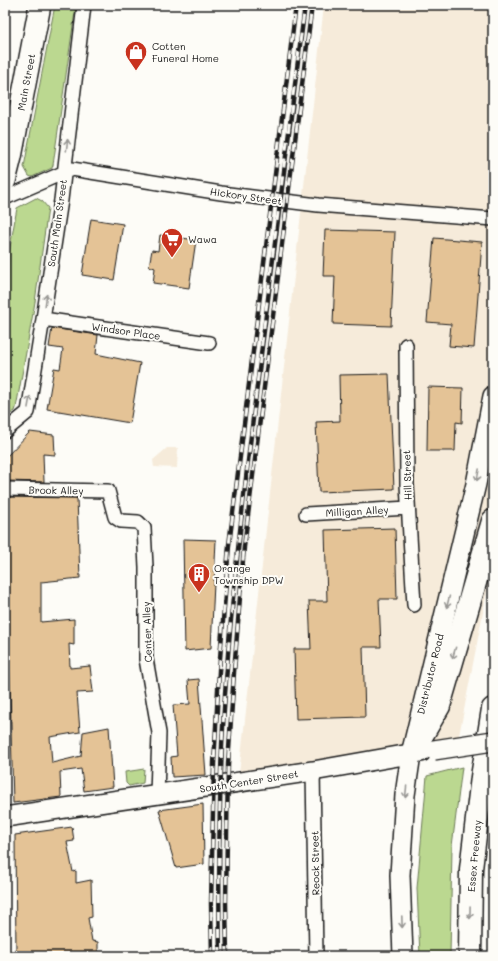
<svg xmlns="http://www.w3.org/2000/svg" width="498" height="961" font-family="Mali,sans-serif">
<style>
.built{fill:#f6ebda}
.green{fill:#bbd890;stroke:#6c7a56}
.building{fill:#e4c396;stroke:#1c1c1c}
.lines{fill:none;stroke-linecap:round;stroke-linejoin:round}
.minor-casing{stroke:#1c1c1c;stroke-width:16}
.secondary-casing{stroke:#1c1c1c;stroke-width:22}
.primary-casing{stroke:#1c1c1c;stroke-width:24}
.motorway-casing{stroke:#1c1c1c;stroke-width:25}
.minor{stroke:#fdfcf7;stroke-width:13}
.secondary{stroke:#fdfcf7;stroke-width:19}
.primary{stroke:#fdfcf7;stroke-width:21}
.motorway{stroke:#fdfcf7;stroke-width:22}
.rail-casing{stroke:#1c1c1c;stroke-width:4.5}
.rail{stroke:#fdfcf7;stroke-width:3;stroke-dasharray:9;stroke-linecap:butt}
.secondary-bridge-casing{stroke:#1c1c1c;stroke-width:22;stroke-linecap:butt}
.secondary-bridge{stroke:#fdfcf7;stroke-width:19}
.oneway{stroke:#989794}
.labels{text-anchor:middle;stroke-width:4;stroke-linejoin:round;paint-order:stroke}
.poi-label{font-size:10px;fill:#1c1c1c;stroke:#fdfcf7;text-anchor:start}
.street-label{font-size:10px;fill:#1c1c1c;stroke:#fdfcf7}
</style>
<rect width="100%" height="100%" fill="#fdfcf7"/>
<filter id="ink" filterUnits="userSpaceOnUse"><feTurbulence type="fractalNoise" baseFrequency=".025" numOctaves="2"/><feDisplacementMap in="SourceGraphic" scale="8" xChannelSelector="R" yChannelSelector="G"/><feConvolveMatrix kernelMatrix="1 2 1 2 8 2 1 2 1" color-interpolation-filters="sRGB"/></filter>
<g filter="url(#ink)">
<!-- built -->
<path class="built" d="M324 5H493V561L457 746 238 783Z
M167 448H178L177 468 154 467 153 460Z"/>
<!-- green -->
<path class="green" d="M55 5H76L53 165 52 168 32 177 29 176 24 167Z
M36 198 42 201 48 208 35 302 16 408 15 411 10 414 5 411V331L9 253 17 208Z
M462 767 452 846 450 956H420L417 888 427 776Z
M144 769 143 783 129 786 126 783 125 772Z"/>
<!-- building -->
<path class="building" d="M91 219 123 224 114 280 82 275Z
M325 230 395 232 391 326 333 324 335 276H323Z
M160 235 196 240 189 288 153 283 155 268 149 266 152 250 158 251Z
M434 238 482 242 474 348 449 346 451 324 427 322Z
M52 328 98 335 96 354 140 363 130 423 47 409 54 368 60 369 63 349 49 347Z
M389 374 394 489 319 492 316 422 340 421 339 375Z
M428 387 463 388 462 423 456 422 455 451H427Z
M30 432 54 435 55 455 43 454 44 482 6 481 5 458Z
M5 497 77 498 80 578 41 582V622L74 619V645L69 644 70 668 90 666 93 692 77 693 80 732 50 737 52 763 81 756 83 732 109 727 113 787 84 791 81 769 60 772 61 797 13 803Z
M395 528 397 599H379L381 647H363L365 717 296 719 294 649H311L309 601H327L325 530Z
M183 539 216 540 211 648 185 651Z
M199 679 206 775 172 777 171 757 177 756 173 705 190 704 188 680Z
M203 804 204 864 176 868 159 810Z
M72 827 74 841 67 842 73 872 76 871V883L91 880 92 917 88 918 92 941 98 942V956H16L15 835Z"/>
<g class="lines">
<!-- minor casing -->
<g class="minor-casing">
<path id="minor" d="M5 198 72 169 221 193 318 205 493 219
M43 319 209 343
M406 345 407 484 414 605
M5 431 28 412 43 319 61 200 84 5
M5 489 108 491 115 517 121 521 138 522 144 528 146 567V659L159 733 157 795
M306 514 408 508
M313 771 316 956"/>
</g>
<!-- secondary casing -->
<g class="secondary-casing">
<path id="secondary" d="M5 817 313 771 421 752
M403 956 400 875 405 795 411 754 476 484 493 396"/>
</g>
<!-- primary casing -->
<g class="primary-casing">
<path id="primary" d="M5 181 11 157 40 5"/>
</g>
<!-- motorway casing -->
<g class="motorway-casing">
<path id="motorway" d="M411 754 439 706 493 521
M470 956 471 869 482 777 493 709"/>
</g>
<!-- minor -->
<use href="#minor" class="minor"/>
<!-- secondary -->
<use href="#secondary" class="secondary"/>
<!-- primary -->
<use href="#primary" class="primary"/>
<!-- motorway -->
<use href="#motorway" class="motorway"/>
<!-- rail casing -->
<g class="rail-casing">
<path id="rail" d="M212 956 211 903 214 764 219 671 229 545 296 5
M220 956C218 860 219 764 227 668 233 582 244 496 254 410 270 275 287 140 305 5
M227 956 226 903 228 765 234 672 244 547 312 5"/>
</g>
<!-- rail -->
<use href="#rail" class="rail"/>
<!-- secondary-bridge casing -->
<g class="secondary-bridge-casing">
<path id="secondary-bridge" d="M434 750 493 741"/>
</g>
<!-- secondary-bridge -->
<use href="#secondary-bridge" class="secondary-bridge"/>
</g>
<!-- one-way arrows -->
<defs><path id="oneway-shaft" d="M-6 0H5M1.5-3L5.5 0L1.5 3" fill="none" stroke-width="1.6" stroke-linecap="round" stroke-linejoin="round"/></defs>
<g class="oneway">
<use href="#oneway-shaft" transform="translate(67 145) rotate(-83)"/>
<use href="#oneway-shaft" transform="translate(46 300) rotate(-82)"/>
<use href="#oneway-shaft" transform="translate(29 402) rotate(-80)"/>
<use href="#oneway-shaft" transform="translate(478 475) rotate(101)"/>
<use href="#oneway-shaft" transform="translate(448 602) rotate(104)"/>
<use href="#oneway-shaft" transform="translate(454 653) rotate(106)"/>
<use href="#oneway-shaft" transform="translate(406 792) rotate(96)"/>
<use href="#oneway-shaft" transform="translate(470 913) rotate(91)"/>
<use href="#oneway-shaft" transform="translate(402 922) rotate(88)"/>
</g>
</g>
<!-- icons -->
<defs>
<g id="shop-pin" transform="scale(1.15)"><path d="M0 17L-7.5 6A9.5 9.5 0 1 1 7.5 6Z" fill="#c8321e" stroke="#fdfcf7"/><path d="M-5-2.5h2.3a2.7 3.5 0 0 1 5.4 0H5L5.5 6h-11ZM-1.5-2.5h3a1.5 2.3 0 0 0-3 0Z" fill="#fff"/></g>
<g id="supermarket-pin" transform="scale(1.15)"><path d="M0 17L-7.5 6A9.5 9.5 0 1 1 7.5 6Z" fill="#c8321e" stroke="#fdfcf7"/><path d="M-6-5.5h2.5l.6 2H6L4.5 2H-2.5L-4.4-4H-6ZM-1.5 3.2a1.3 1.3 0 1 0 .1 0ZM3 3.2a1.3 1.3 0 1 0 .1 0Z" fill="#fff"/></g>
<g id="building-pin" transform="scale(1.15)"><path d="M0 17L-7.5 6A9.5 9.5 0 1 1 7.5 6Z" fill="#c8321e" stroke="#fdfcf7"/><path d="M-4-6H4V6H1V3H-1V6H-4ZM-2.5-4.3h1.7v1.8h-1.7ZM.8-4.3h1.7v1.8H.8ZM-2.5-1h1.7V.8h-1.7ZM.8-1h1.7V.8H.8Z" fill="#fff"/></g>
</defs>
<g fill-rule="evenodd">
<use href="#shop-pin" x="136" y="52"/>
<use href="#supermarket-pin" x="172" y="239"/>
<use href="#building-pin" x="199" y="574"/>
</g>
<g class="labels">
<!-- poi labels -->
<g class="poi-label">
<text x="152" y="50">Cotten<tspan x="152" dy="12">Funeral Home</tspan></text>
<text x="188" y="243">Wawa</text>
<text x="214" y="572">Orange<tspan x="214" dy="12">Township DPW</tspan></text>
</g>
<!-- street labels -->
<g class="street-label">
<text transform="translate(26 82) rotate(-79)" y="4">Main Street</text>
<text transform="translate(246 196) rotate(8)" y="4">Hickory Street</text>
<text transform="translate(57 223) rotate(-82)" y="4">South Main Street</text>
<text transform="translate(126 331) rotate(8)" y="4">Windsor Place</text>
<text transform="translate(407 475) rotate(-92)" y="4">Hill Street</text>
<text transform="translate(56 490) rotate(1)" y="4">Brook Alley</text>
<text transform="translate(357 511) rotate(-3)" y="4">Milligan Alley</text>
<text transform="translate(147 632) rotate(-92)" y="4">Center Alley</text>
<text transform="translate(430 674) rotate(-76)" y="4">Distributor Road</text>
<text transform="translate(249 781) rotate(-9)" y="4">South Center Street</text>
<text transform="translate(474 856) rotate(-85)" y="4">Essex Freeway</text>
<text transform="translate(315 863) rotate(-91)" y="4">Reock Street</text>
</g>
</g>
<!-- margin -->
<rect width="498" height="961" fill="none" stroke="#fdfcf7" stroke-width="20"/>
<rect x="10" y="10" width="478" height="941" fill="none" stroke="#1c1c1c" stroke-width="1.5" filter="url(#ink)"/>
</svg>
